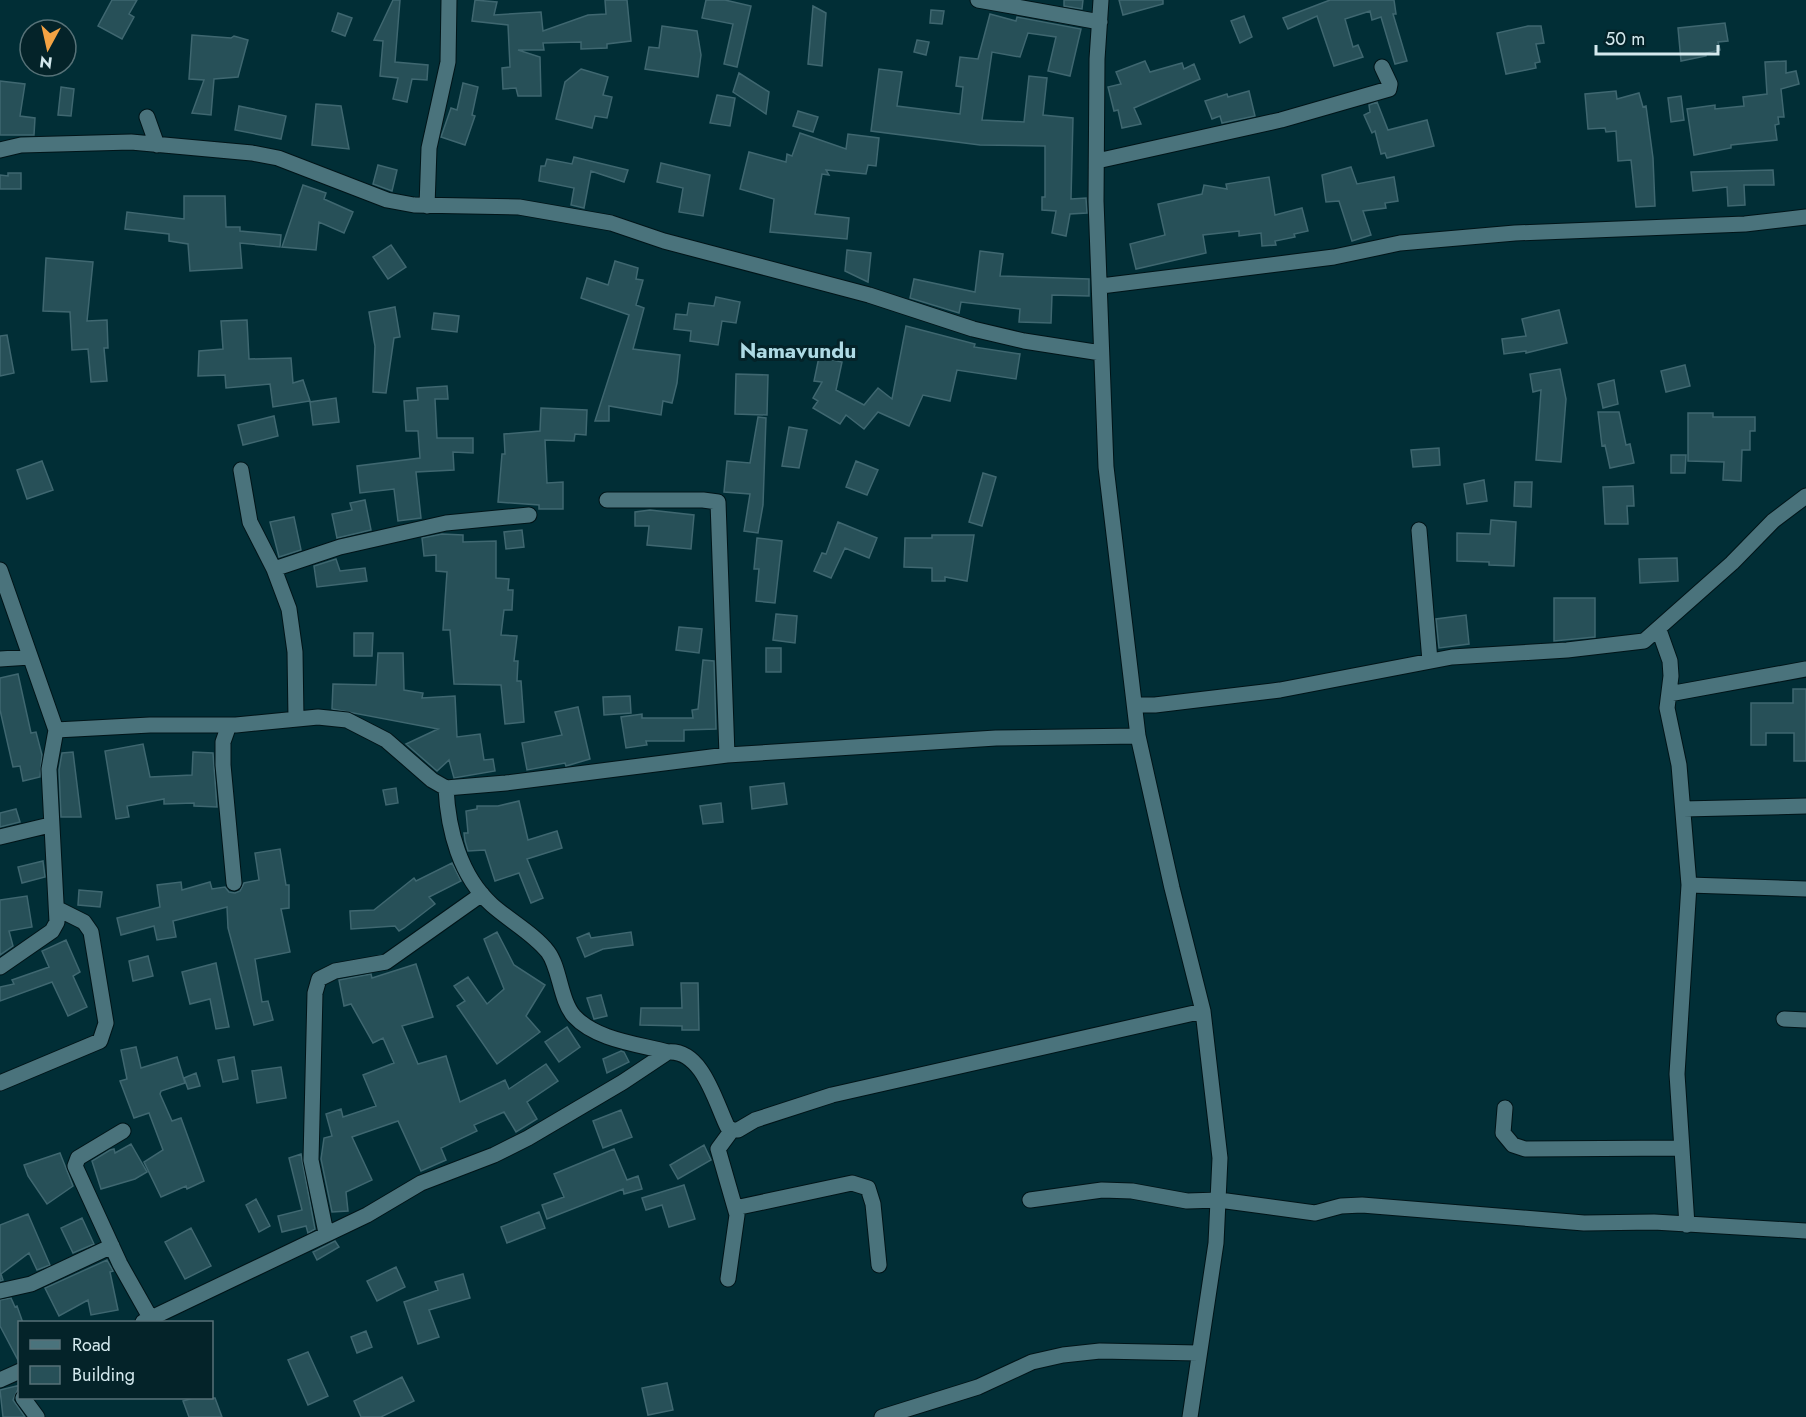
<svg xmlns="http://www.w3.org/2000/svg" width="1806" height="1417" font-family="Jost,sans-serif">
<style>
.building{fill:#275058;stroke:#3f6770;stroke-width:1.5}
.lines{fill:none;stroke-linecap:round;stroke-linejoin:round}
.minor-casing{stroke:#011418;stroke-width:17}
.minor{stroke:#4a737c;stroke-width:15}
.labels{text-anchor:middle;stroke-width:6;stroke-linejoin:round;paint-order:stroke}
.quarter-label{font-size:21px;font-weight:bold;fill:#aedae4;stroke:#042329}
</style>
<rect width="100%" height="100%" fill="#012e36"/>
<!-- building -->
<path class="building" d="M112 0H137L129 14 134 17 122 39 98 26Z
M393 0H400L395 62 428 65 427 80 412 79 407 102 393 99 398 78 380 76 383 41 374 40Z
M475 0 497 2 494 15 541 12 543 31 588 15 606 14 605 0H627L631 41 607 44V48L581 49V42L543 43 544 50H518L540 57 541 96H518L516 88 503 89 502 68 510 67 508 25 472 21Z
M706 0H725L751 6 737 67 724 64 733 24 702 18Z
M1064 0H1083L1082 9 1064 6Z
M1119 0H1163V4L1123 15Z
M1330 0H1394L1396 14H1393L1407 61 1395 64 1381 17 1372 20 1370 11 1345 19 1353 47 1358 45 1363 57 1334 66 1317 16 1288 29 1283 18Z
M813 6 826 13 822 66 808 64Z
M931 10 944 11 942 24 930 23Z
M338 13 352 18 345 36 332 31Z
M990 14 1016 21 1017 17 1081 29 1070 76 1048 71 1056 37 1028 33 1020 57 992 52 982 120 1024 122 1029 76 1047 78 1043 115 1073 118 1071 199 1086 198 1087 213 1070 214 1066 236 1052 233 1056 211 1042 210V197H1045V146L980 145 871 131 879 69 902 72 897 106 960 114 963 87 956 86 960 57 978 59Z
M1244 16 1252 37 1240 43 1231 21Z
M1725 23 1728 41 1718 42 1720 50 1706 53V56L1681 61 1678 28Z
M662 26 697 31 701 55 698 77 645 69 649 47 659 48Z
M1528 26H1541L1544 43 1536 44 1540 62 1535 63 1536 68 1506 74 1497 33Z
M192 35 231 38 234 36 248 40 238 77 214 79 211 115 192 113 204 80 189 79Z
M917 40 929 42 926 55 914 52Z
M1145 61 1150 72 1182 63 1184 69 1194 64 1200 79 1134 108 1141 124 1122 128 1118 110 1114 111 1108 87 1121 84 1116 72Z
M1786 61V73L1796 71 1799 84 1781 89 1784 117H1778L1779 124 1775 125 1777 140 1731 145V148L1694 155 1687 109 1715 105V109L1744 106 1743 97 1767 94 1765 62Z
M581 69 608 77 603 95 612 97 607 118 595 116 592 128 556 119 565 82Z
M739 73 769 92 766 114 733 92Z
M0 81 25 84 20 116 35 118 34 135H0Z
M463 83 478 87 472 115 475 116 465 145 441 137 451 108 457 110Z
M61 87 74 89 71 116 58 115Z
M1249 91 1255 116 1222 123 1220 116 1212 119 1205 101 1227 94 1228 97Z
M1616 91 1617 99 1639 93 1643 107 1646 106 1653 158 1655 206 1636 207 1631 160 1618 161 1616 131 1606 132 1605 128 1588 129 1585 94Z
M717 95 735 98 730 126 710 123Z
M1681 96 1684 120 1671 122 1668 98Z
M1377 102 1388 130 1427 120 1434 146 1387 158 1385 153 1381 154 1375 131 1372 133 1364 115 1370 112 1369 105Z
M316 104 341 106 349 149 312 145Z
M239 106 286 116 281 139 235 130Z
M798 111 818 117 813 132 793 126Z
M800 133 846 149 848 134 879 138 876 166 868 165 866 174 826 170 829 175 822 174 815 214 849 218 847 239 770 232 774 199 740 189 749 152 786 162 787 154 792 156Z
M574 157 628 170 624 182 591 171 584 208 571 205 574 188 539 181 541 166H545L547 159 572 164Z
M661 163 710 175 703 216 679 212 683 188 657 182Z
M378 165 397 170 392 191 373 184Z
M1351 167 1357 184 1394 177 1398 201 1385 203 1386 208 1363 211 1371 235 1352 241 1339 201 1326 202 1322 175Z
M1773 170 1774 185H1744L1745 205 1728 206 1727 187 1693 191 1691 172Z
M8 173H21V189H0V175L8 176Z
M1269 177 1275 215 1302 208 1308 231 1294 234 1295 237 1275 241 1276 245 1262 246 1261 233 1239 236V231L1203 235 1206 253 1136 269 1130 244 1165 235 1158 204 1202 194 1204 185 1227 189 1226 184Z
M303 185 326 193 324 199 353 212 344 233 319 222 316 250 282 247Z
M184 196H225L226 227H240V231L281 235 280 247 240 243 242 268 190 271 188 244 169 241V234L125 229 127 212 184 219Z
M391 245 406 267 388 279 373 257Z
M847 250 871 253 868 282 845 271Z
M980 251 1003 254 1000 276 1089 279V296L1052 295 1051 323 1019 322 1020 309 961 302 959 313 910 298 914 279 975 292Z
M46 258 93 262 87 321 107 320 108 348H104L107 381 91 382 88 349 72 350 70 312 43 311Z
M615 261 638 268 636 279 643 280 636 305 644 308 633 349 680 355 677 383 672 403 663 401 661 415 609 406V421H595L629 315 581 298 587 278 608 285Z
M716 297 740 302 736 323 722 321 718 345 690 341 691 331 674 329 676 314 687 315 689 303 714 306Z
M395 307 400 337 394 338 386 393 373 392 375 346 369 312Z
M1559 310 1567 343 1526 353V351L1504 354 1502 339 1526 336 1522 319Z
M434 313 459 316 457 332 432 329Z
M247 320 249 359 291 358 293 383 303 380 310 401 273 407 270 384 226 388 225 375 198 376 199 351 223 349 221 321Z
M906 326 975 344 974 347 1020 354 1016 379 957 370 950 401 923 395 909 426 878 412 864 429 846 415 840 424 813 408 818 401 813 398 822 382 814 381 819 357 842 362 836 390 864 405 878 388 892 399Z
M7 335 14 373 0 376V336Z
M1685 365 1690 386 1666 392 1661 371Z
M1560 369 1566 399 1561 462 1536 460 1541 390 1533 392 1530 374Z
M736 374 768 375 767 415 735 414Z
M1614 380 1618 404 1603 408 1598 384Z
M447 386 448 399H435L437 438H473V453L453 452 454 470 416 472 421 518 398 521 394 489 360 493 357 466 420 458 418 431H406L404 401 418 400 417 388Z
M336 398 339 422 313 425 310 402Z
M541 408 587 410 586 435 575 434 574 441 545 440 547 483 563 482V509H539V505L498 502 502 454H505L504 434 540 431Z
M1598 412H1619L1626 445 1630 444 1634 463 1610 468 1605 445 1602 446Z
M1688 413H1713V417H1755V431H1750V450H1742L1741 481 1723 480 1724 462 1688 461Z
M274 416 278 436 243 445 238 425Z
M758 417 766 418 763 505 758 533 744 531 750 494 724 492 727 461 750 463Z
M789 427 807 430 799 468 782 466Z
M1439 448 1440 465 1413 467 1411 450Z
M1671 455H1686L1685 473H1671Z
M42 461 53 490 27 499 17 470Z
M856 461 878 470 867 495 846 487Z
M983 473 996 477 982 526 969 522Z
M1484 480 1487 501 1467 504 1464 484Z
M1515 482H1532L1531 507 1514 506Z
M1633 486 1634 506H1627L1628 524H1605L1603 487Z
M365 500 371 530 337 538 332 514 352 510 350 503Z
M650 510 694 515 691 549 647 545 649 526H635V512Z
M294 517 301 550 279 557 270 522Z
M1491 520 1516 522 1514 566 1489 565V562L1457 561V533L1490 534Z
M838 522 877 538 869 558 845 548 831 578 814 571 822 553 826 554Z
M522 530 524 547 506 549 504 532Z
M442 534 463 535V542L496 541V578L509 579 508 590H513L512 610H504L501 635 517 636 514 661H518L517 681H521L524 722 505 724 501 685 454 684 450 630H443L447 572 436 571V555L424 556 422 538Z
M932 535H974L967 581 945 577V581H932V568L904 567 905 538H932Z
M757 538 782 541 775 603 756 601 759 569H754Z
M1677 558 1678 581 1640 583 1639 559Z
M336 559 340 571 365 568 367 581 317 587 314 566Z
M1554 598H1595V637L1554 641Z
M776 614 797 616 795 643 773 640Z
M1466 615 1469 644 1439 648 1436 619Z
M679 627 702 629 699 653 676 650Z
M354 633H373L372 656H354Z
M766 648H781V672H766Z
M378 653H403L404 690 423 693 422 698 455 696 457 737 480 734 484 760 493 759 495 771 454 778 449 760 437 771 406 744 438 729 332 709 333 684 376 685Z
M703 660 714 661 716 729 684 730V741H646L647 745 626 748 621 717 642 714V718H693L692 710 698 709Z
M18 674 31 733 36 732 42 755 40 777 23 781 20 766 13 767 0 710V678Z
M1793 689H1806V761H1794V733H1766V745H1751V703H1793Z
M630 696 631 713 604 715 603 697Z
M578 707 590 759 566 766 565 763 527 770 522 743 562 735 555 712Z
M143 744 150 777 192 775 193 752 213 753 217 807 194 806V803L164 804V799L127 806 129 817 116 819 105 751Z
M73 752 81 817H61L59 770 62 753Z
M784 783 787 804 752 809 750 787Z
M396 788 398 803 386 805 383 790Z
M519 801 528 840 557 831 562 848 527 859 543 898 531 903 519 873 495 881 485 850 468 851 465 841 464 833H468L466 811 477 809V806H498Z
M721 803 723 822 703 824 700 806Z
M16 809 20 822 0 827V813Z
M280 849 286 885H289V908L281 909 290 952 255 959 262 1002 268 1001 273 1020 254 1025 228 928 227 907 173 921 176 937 157 940 154 926 121 935 117 918 160 907 157 885 181 882 182 890 210 882 212 889 225 887 229 892 235 893 240 891 244 883 259 880 255 853Z
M43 861 45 877 22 883 18 867Z
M452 863 461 881 429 897 435 904 404 928 399 931 395 926 351 929 350 911 374 910 414 878 416 881Z
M79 890 102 892 100 907 78 905Z
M27 896 32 927 9 931 13 946 0 955V900Z
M497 932 514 965 545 985 526 1016 540 1032 497 1064 457 1006 465 1001 454 986 468 977 487 1004 504 989 484 939Z
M631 932 633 945 603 949 585 957 577 938 589 933 591 938Z
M66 940 80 972 73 976 87 1007 68 1016 52 982 0 1001V987L14 984 12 980 49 967 42 951Z
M148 956 153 976 133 981 129 961Z
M216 963 229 1027 216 1029 210 999 190 1004 182 972Z
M416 964 433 1017 402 1026 418 1064 446 1056 460 1102 505 1080 509 1089 546 1064 558 1081 527 1102 537 1119 516 1132 504 1112 474 1125 477 1131 441 1148 446 1160 421 1171 398 1121 352 1137 372 1180 346 1192 348 1211 332 1212 321 1159 324 1138 332 1136 326 1114 341 1109 343 1117 376 1106 363 1075 394 1063 383 1038 373 1043 351 1004 344 1006 339 980 371 974 372 978Z
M681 983H698L699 1030H682V1026L640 1025 641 1008H682Z
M601 995 607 1016 594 1019 587 998Z
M567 1027 580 1047 559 1062 545 1042Z
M136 1047 141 1068 177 1057 185 1083 161 1091 160 1094 172 1121 181 1118 204 1181 187 1189 186 1186 161 1197 144 1162 163 1150 149 1113 134 1118 120 1081 127 1079 121 1050Z
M621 1051 624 1052 629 1062 607 1073 603 1059Z
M234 1057 238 1079 223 1082 218 1060Z
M281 1067 286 1098 257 1103 252 1071Z
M196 1073 200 1086 188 1089 184 1078Z
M621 1110 632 1137 603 1148 593 1121Z
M131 1144 147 1172 135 1179 101 1189 92 1161 110 1150 114 1149 115 1153Z
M704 1145 711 1160 678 1179 670 1165Z
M614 1149 627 1180 638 1176 642 1189 624 1194 623 1189 547 1219 542 1205 564 1197 554 1174Z
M60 1153 73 1186 47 1204 28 1176 24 1165Z
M301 1154 315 1229 308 1233 306 1226 282 1232 278 1216 302 1210 289 1158Z
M684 1185 695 1219 669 1227 662 1205 646 1210 642 1198Z
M256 1199 270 1226 259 1232 246 1205Z
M539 1212 545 1228 507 1243 501 1227Z
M28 1214 50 1265 37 1270 29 1253 1 1274 3 1280 0 1281V1225Z
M82 1218 94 1244 73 1253 61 1228Z
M191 1228 211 1266 185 1279 165 1242Z
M335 1241 339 1247 317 1260 313 1252Z
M107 1260 113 1271 110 1272 118 1310 91 1315 88 1300 59 1316 45 1288Z
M396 1267 405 1287 377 1301 367 1281Z
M463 1274 470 1298 429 1310 439 1337 418 1344 404 1302 438 1290 435 1282Z
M11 1298 15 1307 17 1306 23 1323H20L19 1362 0 1326V1300Z
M366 1331 372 1347 357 1353 351 1337Z
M308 1352 328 1396 308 1405 288 1360Z
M402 1377 414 1401 381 1417H361L354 1401Z
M667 1383 673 1410 648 1415 642 1388Z
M20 1385 13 1400 25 1417H3L0 1390Z
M193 1398H215L222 1417H189L183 1401Z"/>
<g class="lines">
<!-- minor casing -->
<g class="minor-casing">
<path id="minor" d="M978 0 1100 22
M1101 0 1097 59 1096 201 1106 467 1138 736 1172 888 1203 1011 1220 1158 1216 1243 1190 1417
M147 117 157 145
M0 150 21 145 131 142 252 153 278 158 387 200 414 205 519 207 611 223 664 241 869 295 973 329 1024 341 1101 353
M1097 161 1281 120 1389 89 1390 84 1382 67
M427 206 429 148 448 62 449 0
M1101 286 1334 257 1400 243 1515 233 1745 224 1806 217
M241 470 250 522 274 569 289 609 295 652 296 719
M607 500H703L718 502 727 755
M1419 530 1430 661
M274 569 340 547 446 523 529 515
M0 570 56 730
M1659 630 1670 661 1671 676 1667 708 1679 765 1689 885 1677 1074 1687 1225
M0 659 30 657
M1669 694 1806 669
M1135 705H1155L1280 690 1452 657 1567 650 1644 641 1732 563 1773 521 1806 496
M229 725 223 742V765L234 883
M446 788C448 830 460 876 492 905 510 921 534 934 548 952 560 968 560 1000 574 1016 596 1040 638 1044 668 1052
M1683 809 1806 806
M0 837 50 825
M1689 885 1806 889
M0 967 52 931 57 922 49 769 56 730 150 725H236L318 717 347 720 386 740 432 780 446 788 506 783 727 755 996 738 1138 736
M1784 1019 1806 1020
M0 1083 100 1041 106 1023 91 932 84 922 58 909
M1505 1108 1503 1133 1513 1145 1525 1149 1681 1148
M123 1131 78 1158 75 1166 120 1264 151 1319
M1030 1200 1102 1190 1132 1191 1187 1201 1219 1200 1315 1213 1341 1206 1362 1205 1584 1223 1654 1222 1806 1231
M735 1208 852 1183 868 1188 873 1204 879 1265
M326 1233 311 1160 315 993 319 979 335 971 386 962 482 894
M728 1279 737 1215 718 1149 732 1130
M0 1291 31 1284 112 1246
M143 1322 367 1215 421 1183 494 1155 528 1138 623 1082 668 1052C702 1049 715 1101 727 1126L732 1130H738L755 1120 832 1095 1203 1011
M0 1380 20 1371
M23 1398 37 1417
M882 1417 978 1387 1032 1362 1063 1355 1100 1351 1198 1353"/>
</g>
<!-- minor -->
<use href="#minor" class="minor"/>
</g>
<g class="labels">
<!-- quarter labels -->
<g class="quarter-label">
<text x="798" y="358">Namavundu</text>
</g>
</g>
<!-- legend -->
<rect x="18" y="1321" width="195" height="78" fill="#042329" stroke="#577278" stroke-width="1.5"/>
<rect x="30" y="1340" width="30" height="9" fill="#4a737c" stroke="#577278" stroke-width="1.5"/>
<text x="72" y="1351" font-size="18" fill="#d4e9ee">Road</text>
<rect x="30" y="1366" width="30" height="18" fill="#275058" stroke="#577278" stroke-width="1.5"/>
<text x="72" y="1381" font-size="18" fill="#d4e9ee">Building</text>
<!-- north arrow -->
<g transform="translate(48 48) rotate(188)"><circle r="28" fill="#042329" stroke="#577278" stroke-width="1.5"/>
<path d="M0-4.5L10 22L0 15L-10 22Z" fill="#f4a344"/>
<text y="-9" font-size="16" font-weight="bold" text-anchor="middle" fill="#d4e9ee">N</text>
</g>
<!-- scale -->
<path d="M1596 45v9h122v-9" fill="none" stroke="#d4e9ee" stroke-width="3"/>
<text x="1605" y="45" font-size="18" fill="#d4e9ee" stroke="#042329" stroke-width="4.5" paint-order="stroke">50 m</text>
</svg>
